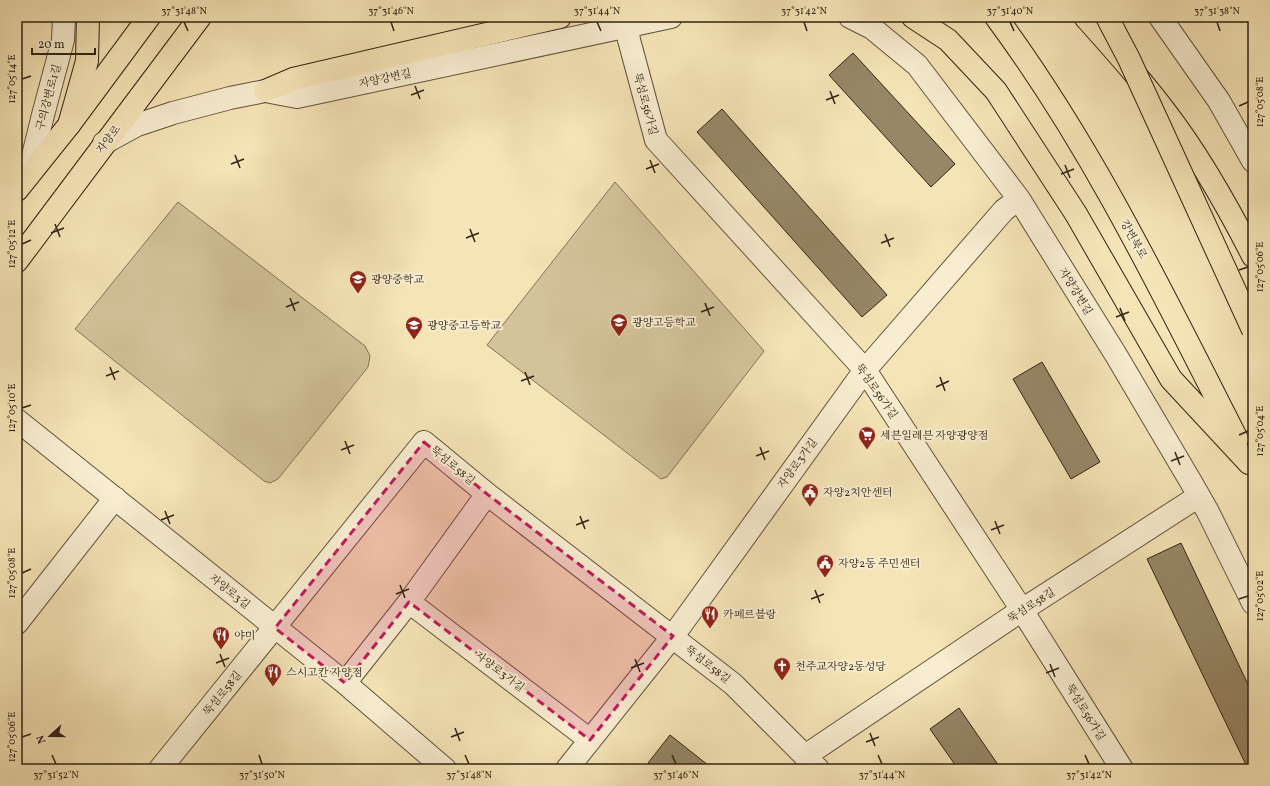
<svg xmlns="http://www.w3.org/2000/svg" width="1270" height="786" font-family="Vollkorn,'Noto Serif KR',serif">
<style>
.green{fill:#d3c39a;stroke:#817356}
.building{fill:#968767;stroke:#2f2312}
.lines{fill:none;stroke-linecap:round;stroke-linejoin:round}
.minor-casing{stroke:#60533b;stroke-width:24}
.major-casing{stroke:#2f2312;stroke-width:24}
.highway-casing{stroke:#2f2312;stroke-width:24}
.minor{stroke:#f8edd0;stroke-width:22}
.major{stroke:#f5e4b6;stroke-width:22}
.highway{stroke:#f5e4b6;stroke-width:22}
.highway-bridge-casing{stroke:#2f2312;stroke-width:24;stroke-linecap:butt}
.highway-bridge{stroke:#f5e4b6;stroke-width:22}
.marked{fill:#c2185b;fill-opacity:0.2;stroke:#c2185b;stroke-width:3;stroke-dasharray:8 5;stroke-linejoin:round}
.ticks{fill:none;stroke:#2f2312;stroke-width:1.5}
.labels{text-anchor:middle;stroke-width:4;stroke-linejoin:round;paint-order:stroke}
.street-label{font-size:11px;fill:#2f2312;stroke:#f8edd0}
.poi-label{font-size:11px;fill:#2f2312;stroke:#f8edd0;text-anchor:start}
.neatline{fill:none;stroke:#2f2312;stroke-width:1.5}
.ticks-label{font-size:10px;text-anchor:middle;fill:#2f2312}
</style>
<rect width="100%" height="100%" fill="#f5e4b6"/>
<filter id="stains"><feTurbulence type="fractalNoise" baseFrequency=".005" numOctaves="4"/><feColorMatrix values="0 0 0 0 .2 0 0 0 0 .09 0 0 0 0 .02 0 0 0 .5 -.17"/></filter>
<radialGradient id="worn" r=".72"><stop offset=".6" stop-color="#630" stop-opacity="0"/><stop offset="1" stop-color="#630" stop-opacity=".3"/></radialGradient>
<!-- green -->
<path class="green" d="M615 182 764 351 667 477 661 479 487 345Z
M178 202 365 346 370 356 368 367 278 479 270 483 264 481 75 329Z"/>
<!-- building -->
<path class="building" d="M853 53 955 164 931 187 829 75Z
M722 109 887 295 862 317 697 132Z
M1042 362 1100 462 1071 479 1013 379Z
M1181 543 1253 695V769H1248L1147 559Z
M959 708 1001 769H958L930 729Z
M670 735 713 769H655L648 763Z"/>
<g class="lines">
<!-- minor casing -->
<g class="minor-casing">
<path id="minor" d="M850 17 872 28 917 65 1019 199 1116 355 1191 482 1208 512 1253 603
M1160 17 1219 101 1253 161
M627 27 629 40 656 140 865 370 1022 610 1122 769
M104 143 137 125 173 113 230 98 265 91 297 97 671 17
M17 167 28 176 43 115 63 40 64 17
M17 420 345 683 445 769
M409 602 590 740
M17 623 115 498
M345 683 409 602 487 494
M805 756 1022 610 1199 496
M160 769 424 442 487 494 733 684 818 769
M567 769 673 636 865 370 1004 210 1019 199"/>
</g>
<!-- major casing -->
<g class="major-casing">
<path id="major" d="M17 190 69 125 149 17
M17 261 200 17"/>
</g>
<!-- highway casing -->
<g class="highway-casing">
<path id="highway" d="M913 17 948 40 996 91 1076 214 1171 379 1249 463
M996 17C1093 148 1163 294 1237 439
M1085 17C1112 47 1140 78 1164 110 1199 155 1227 205 1253 256
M265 91 293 79 560 17
M69 125 87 61 88 17"/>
</g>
<!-- minor -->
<use href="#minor" class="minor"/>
<!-- major -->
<use href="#major" class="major"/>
<!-- highway -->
<use href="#highway" class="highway"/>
<!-- highway-bridge casing -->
<g class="highway-bridge-casing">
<path id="highway-bridge" d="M1107 17 1129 59 1253 330"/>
</g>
<!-- highway-bridge -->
<use href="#highway-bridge" class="highway-bridge"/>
</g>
<!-- marked area -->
<path class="marked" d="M424 442 487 494 673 636 590 740 409 602 345 683 275 628Z"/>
<!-- ticks -->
<path class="ticks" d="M184 22 188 31M391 22 394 31M597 22 601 31M804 22 807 31M1010 22 1014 31M1217 22 1220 31M22 79 31 76M415 86 420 99M830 91 835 104M411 95 424 90M826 100 839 95M1239 106 1248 102M235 155 240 168M650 160 655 173M231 164 244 159M1065 165 1070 178M646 169 659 164M1061 174 1074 169M55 224 60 237M470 229 475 242M51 233 64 228M885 234 890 247M466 238 479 233M881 243 894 238M22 244 31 240M1239 270 1248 267M290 298 295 311M705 303 710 316M286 307 299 302M1120 308 1125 321M701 312 714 307M1116 317 1129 312M110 367 115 380M525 372 530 385M106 376 119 371M940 377 945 391M521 381 534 376M936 387 949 381M22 408 31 405M1239 435 1248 431M345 441 350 454M760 447 765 460M341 450 354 445M1175 452 1180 465M756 456 769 451M1171 461 1184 456M165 511 170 524M580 516 585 529M161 520 174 515M995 521 1000 534M576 525 589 520M991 530 1004 525M22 573 31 569M400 585 405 598M815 590 820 603M396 594 409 589M811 599 824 594M1239 599 1248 596M220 654 225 667M635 659 640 672M216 663 229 658M1050 664 1055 677M631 668 644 663M1046 673 1059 668M455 728 460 741M870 733 875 746M22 737 31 734M451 737 464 732M866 742 879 737M52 755 56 764M259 755 262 764M465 755 469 764M672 755 676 764M878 755 882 764M1085 755 1089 764"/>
<!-- icons -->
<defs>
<g id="school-pin" transform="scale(0.9)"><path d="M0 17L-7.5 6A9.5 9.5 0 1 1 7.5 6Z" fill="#8f2418" stroke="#f8edd0"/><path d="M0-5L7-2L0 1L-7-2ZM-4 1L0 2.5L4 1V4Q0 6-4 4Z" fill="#fff"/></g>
<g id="supermarket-pin" transform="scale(0.9)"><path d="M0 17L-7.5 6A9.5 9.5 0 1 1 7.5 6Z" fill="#8f2418" stroke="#f8edd0"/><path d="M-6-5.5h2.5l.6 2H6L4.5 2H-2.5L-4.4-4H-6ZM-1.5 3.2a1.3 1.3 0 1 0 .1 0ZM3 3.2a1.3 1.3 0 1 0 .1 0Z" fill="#fff"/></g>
<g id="civic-pin" transform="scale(0.9)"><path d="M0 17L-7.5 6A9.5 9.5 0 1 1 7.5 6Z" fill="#8f2418" stroke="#f8edd0"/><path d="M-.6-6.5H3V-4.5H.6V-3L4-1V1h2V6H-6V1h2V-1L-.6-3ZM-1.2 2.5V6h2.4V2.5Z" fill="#fff"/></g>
<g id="restaurant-pin" transform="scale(0.9)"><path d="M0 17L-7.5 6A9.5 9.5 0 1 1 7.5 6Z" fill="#8f2418" stroke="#f8edd0"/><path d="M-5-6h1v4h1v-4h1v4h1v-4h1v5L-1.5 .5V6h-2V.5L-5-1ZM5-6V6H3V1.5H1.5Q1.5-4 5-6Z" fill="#fff"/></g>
<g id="church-pin" transform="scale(0.9)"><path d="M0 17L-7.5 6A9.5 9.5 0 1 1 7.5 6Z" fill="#8f2418" stroke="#f8edd0"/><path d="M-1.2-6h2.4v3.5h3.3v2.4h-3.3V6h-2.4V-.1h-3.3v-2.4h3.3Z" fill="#fff"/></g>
</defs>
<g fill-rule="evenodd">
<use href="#school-pin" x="358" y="279"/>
<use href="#school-pin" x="619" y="322"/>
<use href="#school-pin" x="414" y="325"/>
<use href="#supermarket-pin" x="867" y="435"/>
<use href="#civic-pin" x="810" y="492"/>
<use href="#civic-pin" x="825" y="563"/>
<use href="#restaurant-pin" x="710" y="614"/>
<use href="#restaurant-pin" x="221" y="635"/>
<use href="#church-pin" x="782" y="666"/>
<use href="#restaurant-pin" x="273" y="672"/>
</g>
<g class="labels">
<!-- street labels -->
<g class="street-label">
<text transform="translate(385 78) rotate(-12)" y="4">자양강변길</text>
<text transform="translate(48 97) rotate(-75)" y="4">구의강변로1길</text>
<text transform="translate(646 104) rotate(75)" y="4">뚝섬로56가길</text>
<text transform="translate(108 139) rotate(-53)" y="4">자양로</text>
<text transform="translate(1134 239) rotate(61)" y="4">강변북로</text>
<text transform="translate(1076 291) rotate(58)" y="4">자양강변길</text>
<text transform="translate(877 391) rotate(55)" y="4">뚝섬로56가길</text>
<text transform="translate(797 463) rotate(-54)" y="4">자양로3가길</text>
<text transform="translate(453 465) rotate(40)" y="4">뚝섬로58길</text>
<text transform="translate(230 591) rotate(39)" y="4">자양로3길</text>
<text transform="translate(1031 605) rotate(-33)" y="4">뚝섬로58길</text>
<text transform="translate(708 664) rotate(38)" y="4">뚝섬로58길</text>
<text transform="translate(500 671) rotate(37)" y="4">자양로3가길</text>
<text transform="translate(222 693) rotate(-51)" y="4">뚝섬로58길</text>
<text transform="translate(1086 712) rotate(58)" y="4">뚝섬로56가길</text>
</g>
<!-- poi labels -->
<g class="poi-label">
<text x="371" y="283">광양중학교</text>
<text x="632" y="326">광양고등학교</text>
<text x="427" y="329">광양중고등학교</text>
<text x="880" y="439">세븐일레븐 자양광양점</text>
<text x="823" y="496">자양2치안센터</text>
<text x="838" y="567">자양2동 주민센터</text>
<text x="723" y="618">카페르블랑</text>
<text x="234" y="639">야미</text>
<text x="795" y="670">천주교자양2동성당</text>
<text x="286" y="676">스시고칸 자양점</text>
</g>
</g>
<!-- margin -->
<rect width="1270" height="786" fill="none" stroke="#f5e4b6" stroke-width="44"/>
<!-- north arrow -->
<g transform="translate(50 736) rotate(249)" stroke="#f8edd0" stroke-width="3" paint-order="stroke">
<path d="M0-3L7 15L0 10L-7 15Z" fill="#2f2312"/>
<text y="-6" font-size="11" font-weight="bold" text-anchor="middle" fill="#2f2312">N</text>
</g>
<!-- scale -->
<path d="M32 48v6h63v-6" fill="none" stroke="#2f2312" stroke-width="2"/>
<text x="38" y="48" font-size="12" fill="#2f2312" stroke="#f8edd0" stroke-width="3" paint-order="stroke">20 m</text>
<rect x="22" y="22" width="1226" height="742" class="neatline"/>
<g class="ticks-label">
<text x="184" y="14">37°31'48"N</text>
<text x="391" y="14">37°31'46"N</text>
<text x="597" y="14">37°31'44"N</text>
<text x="804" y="14">37°31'42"N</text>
<text x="1010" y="14">37°31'40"N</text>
<text x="1217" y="14">37°31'38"N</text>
<text transform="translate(11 79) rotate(-90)" y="4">127°05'14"E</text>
<text transform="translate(1259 102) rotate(-90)" y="4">127°05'08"E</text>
<text transform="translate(11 244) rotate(-90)" y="4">127°05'12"E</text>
<text transform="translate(1259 267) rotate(-90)" y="4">127°05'06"E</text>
<text transform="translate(11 408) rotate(-90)" y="4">127°05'10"E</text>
<text transform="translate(1259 431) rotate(-90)" y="4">127°05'04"E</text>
<text transform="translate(11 573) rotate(-90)" y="4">127°05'08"E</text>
<text transform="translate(1259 596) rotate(-90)" y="4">127°05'02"E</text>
<text transform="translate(11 737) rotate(-90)" y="4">127°05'06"E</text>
<text x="56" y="778">37°31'52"N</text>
<text x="262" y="778">37°31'50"N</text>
<text x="469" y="778">37°31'48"N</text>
<text x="676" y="778">37°31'46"N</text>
<text x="882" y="778">37°31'44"N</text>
<text x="1089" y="778">37°31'42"N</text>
</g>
<rect width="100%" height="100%" filter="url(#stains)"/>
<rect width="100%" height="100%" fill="url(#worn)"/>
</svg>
